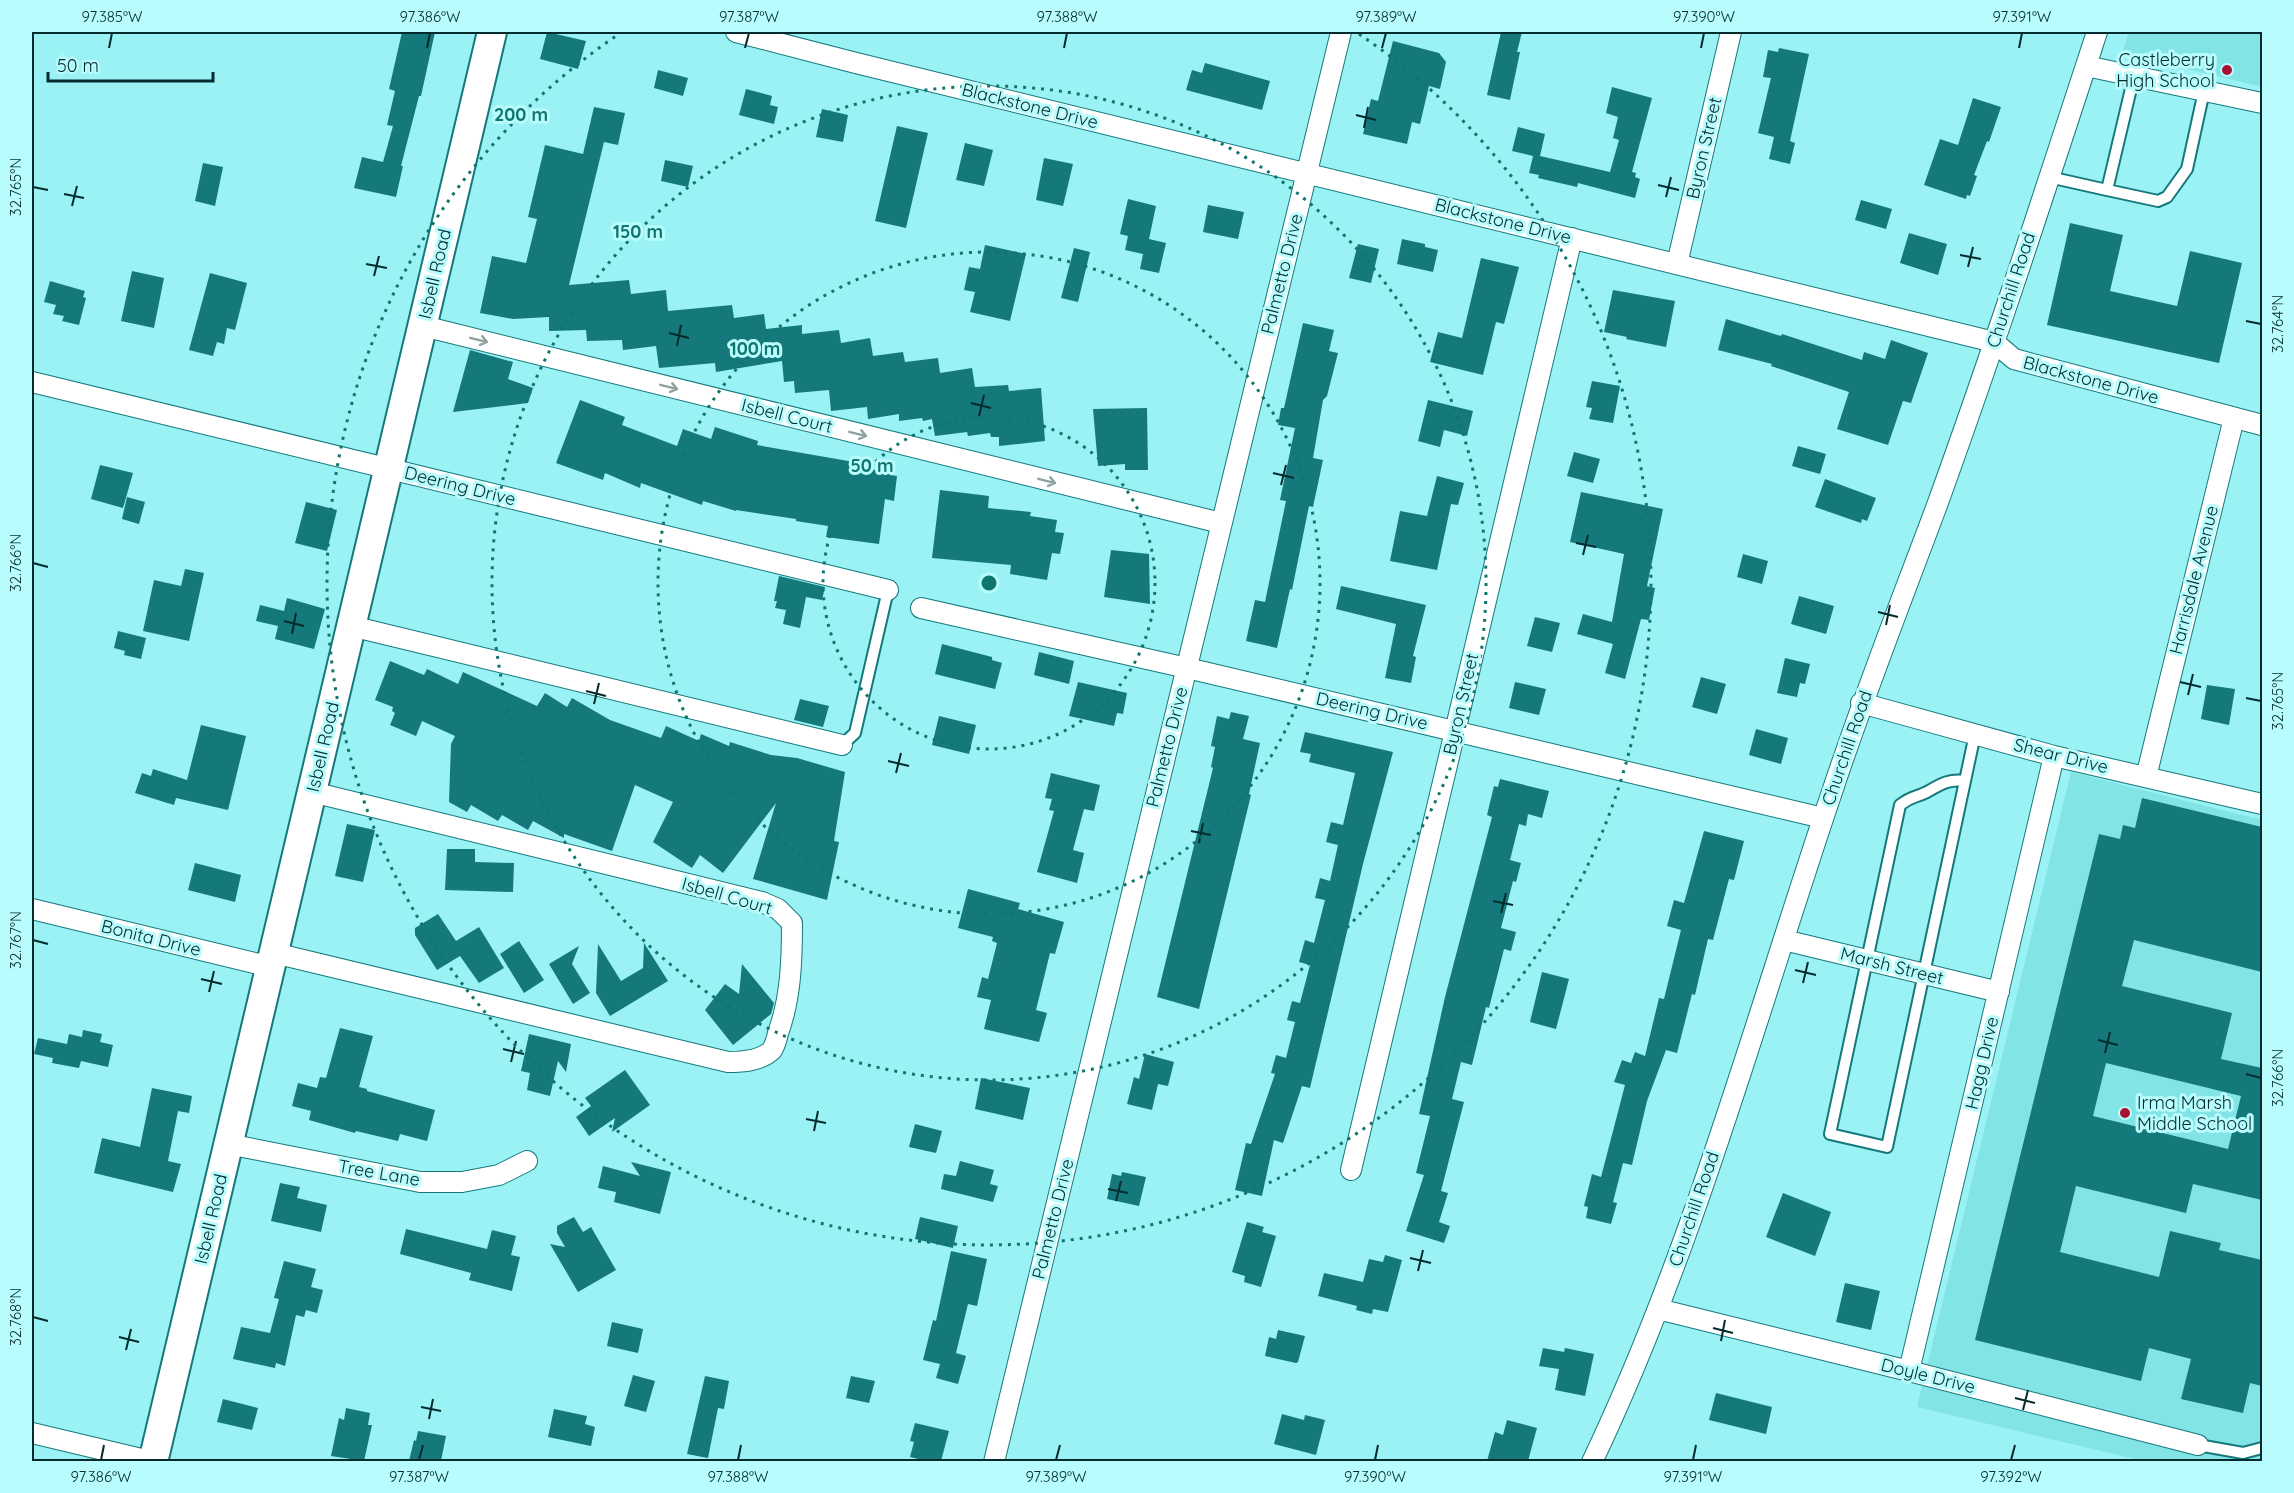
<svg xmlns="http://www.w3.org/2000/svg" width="2294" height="1493" font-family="Quicksand,sans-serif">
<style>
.built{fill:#83e4e6}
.building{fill:#15797b;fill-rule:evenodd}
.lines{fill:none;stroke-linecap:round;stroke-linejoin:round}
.lane-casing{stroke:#15797c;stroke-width:14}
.street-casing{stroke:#15797c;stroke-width:22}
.secondary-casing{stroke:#15797c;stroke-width:32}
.lane{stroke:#fff;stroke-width:10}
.street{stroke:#fff;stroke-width:20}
.secondary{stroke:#fff;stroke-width:28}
.oneway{stroke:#8ea0a0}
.ticks{fill:none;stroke:#042b2d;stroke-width:2}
.ring{fill:none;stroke:#0f766e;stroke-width:3;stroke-dasharray:3 6}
.poi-dot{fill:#a91133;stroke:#b8fcfd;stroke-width:2}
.labels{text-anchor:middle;stroke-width:6;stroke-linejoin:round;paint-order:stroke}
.poi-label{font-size:18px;fill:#042b2d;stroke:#b8fcfd;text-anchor:end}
.street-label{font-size:18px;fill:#042b2d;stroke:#b8fcfd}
.centre{fill:#0f766e;stroke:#b8fcfd;stroke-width:3}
.ring-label{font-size:18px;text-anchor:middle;font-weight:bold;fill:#0f766e;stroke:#b8fcfd;stroke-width:6;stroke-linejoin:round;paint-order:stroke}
.neatline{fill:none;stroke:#042b2d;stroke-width:2}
.ticks-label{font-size:15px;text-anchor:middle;fill:#042b2d}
</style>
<rect width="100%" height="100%" fill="#9af2f4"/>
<!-- built -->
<path class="built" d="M2129 32H2262V87L2122 53Z
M2071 772 2262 820V1461H2143L1917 1407Z"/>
<!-- building -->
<path class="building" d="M402 32H435L421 96H419L401 166H403L396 197 354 188 362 157 383 162 393 126 387 125 395 91 389 89Z
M547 32 586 41 578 69 540 59Z
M1501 32H1522L1517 52H1520L1510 100 1487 95Z
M1393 41 1439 53 1446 62 1440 89 1429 86 1420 124 1412 122 1407 144 1363 134 1371 99 1378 101Z
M1779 48 1809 54 1790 141 1795 143 1790 164 1769 159 1774 137 1758 133 1771 78 1763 77 1768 50 1778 52Z
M1205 63 1270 81 1262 110 1186 90 1192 70 1202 73Z
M658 70 688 78 683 96 654 88Z
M1612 87 1652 98 1632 172 1636 173 1635 177 1640 179 1635 198 1578 183 1577 187 1538 178 1539 175 1529 173 1533 156 1512 151 1518 127 1545 134 1540 156 1610 172 1619 140 1613 138 1618 117 1606 113Z
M746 89 772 96 770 105 778 107 774 124 739 115Z
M1973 98 2001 107 1989 142 1987 141 1974 175 1977 176 1970 196 1967 195 1966 199 1924 185 1940 139 1958 145Z
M594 107 625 113 618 145 604 142 569 285 629 280 631 294 666 290 668 311 732 305 734 318 764 314 766 329 802 325V334L839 330 841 343 870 338 873 356 903 352 905 362 938 358 940 373 972 368 975 387 1008 385 1009 391 1041 388 1045 441 999 446V437H991L990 433 968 436 967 432 935 436 932 419 923 421 922 418 899 421V414L868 419 867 407 831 411 829 390 795 393 794 381 784 382 782 361 716 372 715 363 659 368 656 346 623 350 622 340 587 341 586 330 549 331V317L513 319 480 313 492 256 526 263 537 219 528 217 545 145 583 154Z
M822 109 848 115 843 142 816 137Z
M897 126 928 133 906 228 875 221Z
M965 143 993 150 984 186 956 180Z
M1044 158 1073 164 1063 206 1036 200Z
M665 160 693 166 688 187 661 181Z
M203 163 223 167 215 206 195 201Z
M1128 199 1156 206 1149 239 1166 243 1159 273 1140 269 1143 254 1125 250 1128 236 1120 234Z
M1861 200 1892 209 1886 229 1855 220Z
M1208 205 1244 212 1238 239 1203 232Z
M2070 223 2123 235 2110 291 2177 306 2190 251 2242 263 2219 363 2047 325Z
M1909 233 1947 244 1938 275 1900 263Z
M1402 239 1425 244V247L1438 250 1433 272 1397 264Z
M1358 244 1379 249 1371 283 1349 278Z
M985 245 1026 254 1010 321 970 312 975 292 964 290 969 267 980 269Z
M1074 248 1090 252 1078 302 1061 298Z
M1481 258 1519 267 1504 324 1496 322 1483 375 1430 362 1438 332 1462 338Z
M132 271 164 278 154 328 121 321Z
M210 273 247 283 235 330 227 328 224 344 217 342 213 356 189 350Z
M50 281 85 291 83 297 86 298 79 325 62 321 64 316 53 314 56 305 44 302Z
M1613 290 1675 301 1666 347 1626 339 1627 337 1604 332Z
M1726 319 1781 336 1782 334 1862 360 1864 352 1885 359 1891 340 1928 353 1911 403 1903 401 1888 445 1837 429 1849 392 1771 366 1772 364 1718 350Z
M1303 323 1334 330 1329 351 1338 353 1327 396 1323 400 1313 458 1323 460 1313 507 1309 506 1292 590 1290 589 1277 648 1246 641 1255 600 1265 602 1286 501 1280 500 1295 428 1278 425 1281 408H1284Z
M470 350 513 362 508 379 533 388 528 403 453 412Z
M1592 381 1620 386 1613 423 1589 419 1592 408 1586 407Z
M580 400 625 417 622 425 677 446 683 429 711 439 715 427 758 441 757 445 854 462 853 467 891 472 890 475 897 476 894 501 885 499 879 544 826 537 828 526 796 521V519L736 510V511L703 501 702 505 641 483 640 488 605 473 603 480 556 463Z
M1428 400 1473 411 1467 436 1444 430 1440 447 1418 441Z
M1147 408 1148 470H1125V464L1098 466 1093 409Z
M1798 446 1826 454 1820 474 1792 466Z
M1574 452 1600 459 1593 483 1567 476Z
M100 465 133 473 123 508 91 499Z
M1437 476 1464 483 1458 505 1451 504 1437 570 1390 561 1400 511 1427 516Z
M1825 479 1876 498 1867 521 1862 519 1861 523 1815 507Z
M940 490 989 496 988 508 1031 512 1030 516 1057 520 1055 532 1064 533 1060 554 1052 553 1047 580 1010 574 1011 565 932 558Z
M1581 492 1663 509 1647 586 1655 588 1649 620 1641 619 1625 679 1605 673 1613 644 1577 634 1583 614 1612 622 1624 554 1570 542Z
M127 497 145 502 139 524 122 519Z
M306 502 337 510 327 551 295 543Z
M1111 550 1149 554 1150 604 1104 597Z
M1743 554 1768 561 1762 584 1737 577Z
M185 569 204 573 189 641 143 631 154 580 181 586Z
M779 576 825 587 822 600 806 597 800 628 783 624 786 610 775 608 777 601H774Z
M1341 586 1426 605 1413 656 1416 657 1411 683 1385 678 1396 624 1336 609Z
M1799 596 1834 606 1826 634 1791 624Z
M287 598 325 609 314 649 275 639 278 626 256 621 260 605 284 611Z
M1535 617 1560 623 1552 652 1527 646Z
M118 631 146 638 141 659 124 655 125 651 114 648Z
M942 644 992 657V660L1002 663 995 689 935 674Z
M1039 652 1074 661 1069 684 1034 675Z
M1785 658 1810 664 1805 684 1800 683 1797 697 1777 693Z
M390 661 424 675 427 669 458 684 463 672 537 706 545 693 567 707 572 698 610 720 661 738 666 726 699 741 701 734 729 746 730 742 771 755 797 758 845 772 834 841 839 842 827 900 753 879 776 803 723 873 700 855 692 868 653 842 673 802 635 785 612 851 564 834V838L533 821 528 830 502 815 498 821 471 805 467 812 449 802 451 744 455 736 422 721 416 736 390 725 395 713 392 711 393 707 375 700Z
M1701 677 1726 684 1717 714 1692 707Z
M1078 682 1127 693 1123 714 1117 713 1114 726 1069 716Z
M1515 682 1546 689 1539 715 1509 708Z
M2207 685 2235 689 2229 725 2201 719Z
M800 699 829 706 823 727 794 720Z
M1231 712 1249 716 1243 739 1260 743 1249 794 1251 795 1199 1009 1157 997 1213 768 1211 767 1215 747 1211 746 1217 716 1229 719Z
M939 716 976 725 969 754 932 745Z
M201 725 246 736 228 810 176 798 174 805 135 793 142 773 151 776 153 769 187 780Z
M1756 729 1788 738 1781 764 1749 755Z
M1305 732 1393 752 1363 864 1310 1088 1302 1086 1283 1143 1274 1140 1262 1196 1235 1190 1246 1143 1251 1144 1275 1074 1271 1073 1276 1055 1286 1058 1295 1022 1287 1020 1292 1001 1300 1003 1310 965 1299 962 1305 940 1314 943 1325 900 1315 898 1320 878 1330 881 1338 845 1326 842 1331 822 1343 825 1355 773 1309 762 1311 754 1300 752Z
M1051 773 1100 785 1094 811 1084 809 1073 850 1084 853 1077 883 1037 872 1054 811 1049 810 1052 799 1045 798Z
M1500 779 1549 791 1542 818 1528 814 1526 826 1519 824 1510 860 1521 863 1516 882 1513 881 1501 928 1516 932 1511 951 1504 949 1489 1008 1486 1007 1472 1065 1461 1062 1452 1099 1464 1102 1441 1191 1448 1193 1439 1222 1450 1226 1444 1243 1406 1231 1424 1175 1416 1173 1430 1116 1419 1114 1445 997 1492 817 1487 815 1494 786 1498 787Z
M2142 798 2262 827V972L2134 940 2122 986 2232 1013 2221 1059 2262 1068V1200L2193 1184 2186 1213 2076 1186 2060 1252 2159 1277 2170 1231 2221 1243 2219 1250 2262 1260V1386L2250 1383 2243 1413 2181 1399 2191 1359 2149 1348 2141 1381 1975 1340 2099 834 2120 839 2123 825 2135 828ZM2106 1063 2241 1096 2228 1149 2093 1116Z
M347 824 375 830 363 882 335 876Z
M1704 831 1744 841 1734 880 1729 879 1713 940 1708 939 1695 995 1692 994 1677 1053 1666 1050 1647 1101 1632 1165 1623 1163 1613 1202 1617 1203 1611 1224 1586 1218 1588 1207 1584 1206 1592 1174 1601 1177 1625 1085 1614 1082 1622 1060 1631 1063 1635 1052 1645 1056 1659 998 1664 999 1681 930 1667 926 1674 900 1684 903Z
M447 849H475V862L514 863 513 892 445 890Z
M195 863 241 875 235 902 188 890Z
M968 889 1020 903 1018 909 1064 922 1055 954 1050 953 1036 1010 1047 1013 1039 1042 984 1029 991 1000 977 997 982 977 988 979 997 943 992 941 993 937 958 928Z
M438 914 456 941 479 927 504 968 479 983 460 956 437 970 415 935V928Z
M519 941 544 980 524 993 500 954Z
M644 943 668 981 610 1016 596 993 598 944 621 981 643 968Z
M579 946 572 964 590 993 573 1004 549 964Z
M742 964 774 1003 771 1014 733 1045 705 1010 725 984 739 994Z
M1542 972 1569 979 1556 1029 1530 1022Z
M340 1028 373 1036 359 1087 367 1089V1091L435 1110 427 1141 400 1134 398 1141 356 1131 355 1133 309 1120 311 1111 292 1106 298 1083 317 1088 320 1077 326 1078Z
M83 1030 102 1034 100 1042 113 1045 108 1067 81 1061 79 1068 52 1063 53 1058 34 1054 38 1038 67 1044 69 1034 82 1037Z
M529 1034 571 1044 566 1072 558 1061 550 1096 527 1090 530 1073 521 1071Z
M1145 1054 1174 1062 1168 1086 1158 1084 1152 1110 1127 1104 1134 1077 1139 1079Z
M625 1070 650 1105 612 1132 615 1118 589 1136 576 1117 591 1106 585 1098Z
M981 1078 1030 1088 1023 1120 975 1109Z
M152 1088 192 1096 189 1113 178 1111 168 1161 181 1164 173 1192 94 1173 102 1138 140 1147Z
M915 1124 942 1131 936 1153 909 1147Z
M960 1161 994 1170 990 1184 998 1186 993 1202 941 1189 944 1174 956 1176Z
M631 1162 671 1172 660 1214 614 1202 616 1192 598 1188 603 1166 640 1176Z
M1122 1172 1146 1177 1139 1206 1107 1199 1112 1174 1121 1176Z
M280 1183 300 1187 297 1198 327 1205 321 1232 271 1221Z
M1783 1193 1831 1212 1815 1256 1766 1237Z
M574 1217 583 1232 591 1227 616 1270 578 1292 550 1244 565 1247 557 1233V1226Z
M920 1217 958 1226 953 1248 915 1239Z
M1247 1222 1264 1227 1262 1232 1276 1236 1261 1287 1244 1282 1245 1276 1232 1272Z
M406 1229 487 1249 492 1230 516 1236 511 1255 520 1257 512 1291 469 1280 471 1273 400 1254Z
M951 1251 987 1259 977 1306 968 1304 956 1353 966 1356 958 1384 936 1378 940 1364 923 1360 933 1320 936 1321Z
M1385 1255 1402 1260 1388 1312 1373 1309 1372 1314 1356 1310 1357 1306 1318 1296 1324 1273 1363 1282 1369 1259 1383 1262Z
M284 1261 316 1269 311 1287 323 1290 317 1313 306 1310 304 1317 296 1315 285 1366 276 1363 275 1368 233 1359 241 1327 270 1333 279 1299 274 1298Z
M1845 1283 1880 1291 1871 1330 1836 1322Z
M612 1322 643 1329 638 1353 607 1346Z
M1278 1330 1305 1336 1298 1362 1296 1363 1265 1356 1269 1337 1276 1339Z
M1543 1348 1564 1352 1565 1348 1594 1354 1585 1396 1555 1390 1559 1369 1539 1366Z
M633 1375 655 1381 646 1412 624 1406Z
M705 1376 729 1381 724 1409 718 1408 708 1458 687 1454Z
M851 1376 875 1381 869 1403 846 1398Z
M1716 1393 1772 1407 1766 1434 1709 1420Z
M223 1399 258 1408 252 1430 217 1422Z
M346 1408 370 1413 368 1425H372L364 1461 331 1456 339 1418 344 1420Z
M554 1409 587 1416 585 1424 595 1427 591 1446 548 1437Z
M1282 1414 1304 1420 1305 1415 1325 1420 1316 1455 1274 1444Z
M1507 1420 1537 1428 1528 1461H1487L1495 1432 1503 1435Z
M915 1423 949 1431 941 1461H927L910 1457 914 1442 910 1441Z
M418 1431 446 1436 441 1461H409L414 1440 416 1441Z"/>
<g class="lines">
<!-- lane casing -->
<g class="lane-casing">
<path id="lane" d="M2049 177 2107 190 2134 76
M2107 190 2158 201 2167 197 2187 169 2204 91
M842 745 855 733 888 590
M1965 781C1948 779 1941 784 1927 792 1915 798 1913 795 1900 805L1830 1134 1887 1147C1916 1009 1946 872 1975 734
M2198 1445 2243 1453 2262 1448"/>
</g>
<!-- street casing -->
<g class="street-casing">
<path id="street" d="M736 32 856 63 1994 342 2014 359 2262 425
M2086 66 2262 103
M1677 264 1731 32
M423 326 1221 523
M32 382 888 590
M921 608 1187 668 1823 818
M351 626 842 745
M1861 703 2054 756 2262 804
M2146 777 2234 418
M32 909 271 967
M1784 940 1999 992
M274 953 728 1062C742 1062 761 1061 772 1050 775 1045 777 1038 778 1033 791 998 792 959 792 923L778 909 762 902 312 792
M228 1144 420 1182H462L499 1175 527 1161
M1351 1170 1572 238
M1658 1309 1909 1371 2198 1445
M1909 1371 2054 756
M32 1433 154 1462
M994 1462 1341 32
M1592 1462C1694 1248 1755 1019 1831 795 1863 698 1900 604 1936 508 1993 351 2045 191 2097 32"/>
</g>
<!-- secondary casing -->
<g class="secondary-casing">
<path id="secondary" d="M153 1462 492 32"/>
</g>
<!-- lane -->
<use href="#lane" class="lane"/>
<!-- street -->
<use href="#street" class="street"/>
<!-- secondary -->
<use href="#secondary" class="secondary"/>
</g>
<!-- one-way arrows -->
<defs><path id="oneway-shaft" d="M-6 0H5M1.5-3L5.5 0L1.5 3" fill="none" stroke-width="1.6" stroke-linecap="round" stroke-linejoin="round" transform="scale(1.5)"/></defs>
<g class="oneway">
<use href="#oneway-shaft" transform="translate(479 340) rotate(14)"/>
<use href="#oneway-shaft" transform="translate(669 387) rotate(14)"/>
<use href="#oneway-shaft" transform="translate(858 434) rotate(14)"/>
<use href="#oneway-shaft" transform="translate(1047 481) rotate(14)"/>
</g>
<!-- ticks -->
<path class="ticks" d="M109 48 112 33M427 48 430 33M745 48 749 33M1064 48 1067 33M1382 48 1386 33M1701 48 1704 33M2019 48 2022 33M1356 115 1376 120M1364 128 1368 107M1658 185 1679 190M33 187 48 190M64 194 84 198M1666 197 1671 177M72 206 77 186M1960 255 1981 259M366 264 387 268M1968 267 1973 247M374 276 379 256M2246 321 2261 324M669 333 689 338M677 346 681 325M971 403 991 408M979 416 984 395M1273 473 1294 478M1281 485 1286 465M1576 543 1596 547M1583 555 1588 535M33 563 48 567M1878 612 1898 617M284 621 304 626M1886 625 1890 605M292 634 296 613M2180 682 2201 687M586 691 606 696M2188 695 2193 674M2246 698 2261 701M594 704 599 683M888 761 909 766M896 773 901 753M1191 831 1211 835M1199 843 1203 823M1493 901 1513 905M1501 913 1506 893M33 940 48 944M1795 970 1816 975M201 979 222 984M1803 983 1808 962M209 992 214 971M2098 1040 2118 1045M503 1049 524 1054M2105 1053 2110 1032M511 1062 516 1041M2246 1074 2261 1078M806 1119 826 1123M814 1131 818 1111M1108 1189 1128 1193M1116 1201 1121 1181M1410 1258 1431 1263M1418 1271 1423 1250M33 1317 48 1321M1713 1328 1733 1333M119 1337 139 1342M1721 1341 1725 1320M126 1350 131 1329M2015 1398 2035 1403M421 1407 441 1411M2023 1410 2028 1390M429 1419 433 1399M101 1460 104 1445M419 1460 423 1445M738 1460 741 1445M1056 1460 1060 1445M1375 1460 1378 1445M1693 1460 1696 1445M2011 1460 2015 1445"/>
<!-- distance rings -->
<g class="ring">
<circle cx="989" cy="583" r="166"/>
<circle cx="989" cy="583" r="331"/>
<circle cx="989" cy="583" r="497"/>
<path d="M1359 34A662 662 0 1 1 619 34"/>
</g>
<!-- markers -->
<g class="poi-dot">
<circle cx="2227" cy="70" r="6"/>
<circle cx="2125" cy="1113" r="6"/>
</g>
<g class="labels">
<!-- poi labels -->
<g class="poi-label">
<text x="2215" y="66">Castleberry<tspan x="2215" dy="21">High School</tspan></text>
<text x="2137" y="1109" text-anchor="start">Irma Marsh<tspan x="2137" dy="21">Middle School</tspan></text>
</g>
<!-- street labels -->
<g class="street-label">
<text transform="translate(1030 106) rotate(14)" y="6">Blackstone Drive</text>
<text transform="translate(1704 148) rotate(-77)" y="6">Byron Street</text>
<text transform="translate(1503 221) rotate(14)" y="6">Blackstone Drive</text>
<text transform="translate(435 274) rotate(-77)" y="6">Isbell Road</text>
<text transform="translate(1282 274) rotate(-76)" y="6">Palmetto Drive</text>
<text transform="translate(2011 290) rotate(-72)" y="6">Churchill Road</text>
<text transform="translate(2091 380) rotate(15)" y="6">Blackstone Drive</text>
<text transform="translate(787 416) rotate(14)" y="6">Isbell Court</text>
<text transform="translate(460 486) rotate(14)" y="6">Deering Drive</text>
<text transform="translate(2194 580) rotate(-76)" y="6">Harrisdale Avenue</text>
<text transform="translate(1461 704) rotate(-77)" y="6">Byron Street</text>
<text transform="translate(1372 711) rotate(13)" y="6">Deering Drive</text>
<text transform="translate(323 747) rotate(-77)" y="6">Isbell Road</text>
<text transform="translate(1167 747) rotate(-76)" y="6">Palmetto Drive</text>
<text transform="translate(1847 748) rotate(-71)" y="6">Churchill Road</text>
<text transform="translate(2061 756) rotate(14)" y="6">Shear Drive</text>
<text transform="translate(727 896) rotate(16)" y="6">Isbell Court</text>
<text transform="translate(151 938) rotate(14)" y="6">Bonita Drive</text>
<text transform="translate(1892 966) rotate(14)" y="6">Marsh Street</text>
<text transform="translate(1982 1063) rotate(-77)" y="6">Hagg Drive</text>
<text transform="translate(379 1173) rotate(10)" y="6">Tree Lane</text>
<text transform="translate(1694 1209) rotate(-71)" y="6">Churchill Road</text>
<text transform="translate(211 1219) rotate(-77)" y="6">Isbell Road</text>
<text transform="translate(1053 1219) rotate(-76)" y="6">Palmetto Drive</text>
<text transform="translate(1928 1376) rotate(14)" y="6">Doyle Drive</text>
</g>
</g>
<circle cx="989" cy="583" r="9" class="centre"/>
<g class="ring-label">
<text x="521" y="121">200 m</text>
<text x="638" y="238">150 m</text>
<text x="755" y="355">100 m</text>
<text x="872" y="472">50 m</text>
</g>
<!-- border -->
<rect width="2294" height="1493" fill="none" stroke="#b8fcfd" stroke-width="66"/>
<!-- scale -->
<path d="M48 72v9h165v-9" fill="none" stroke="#042b2d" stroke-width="3"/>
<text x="57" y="72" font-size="18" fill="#042b2d" stroke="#b8fcfd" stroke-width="4.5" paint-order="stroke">50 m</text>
<rect x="33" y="33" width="2228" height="1427" class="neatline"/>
<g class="ticks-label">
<text x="112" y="22">97.385°W</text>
<text x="430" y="22">97.386°W</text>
<text x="749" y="22">97.387°W</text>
<text x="1067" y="22">97.388°W</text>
<text x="1386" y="22">97.389°W</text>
<text x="1704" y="22">97.390°W</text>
<text x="2022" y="22">97.391°W</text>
<text transform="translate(16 187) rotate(-90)" y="5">32.765°N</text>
<text transform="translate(2278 324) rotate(-90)" y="5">32.764°N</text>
<text transform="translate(16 563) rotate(-90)" y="5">32.766°N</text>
<text transform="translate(2278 701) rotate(-90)" y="5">32.765°N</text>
<text transform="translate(16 940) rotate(-90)" y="5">32.767°N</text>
<text transform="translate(2278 1078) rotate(-90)" y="5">32.766°N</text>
<text transform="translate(16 1317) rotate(-90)" y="5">32.768°N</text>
<text x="101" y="1482">97.386°W</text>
<text x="419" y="1482">97.387°W</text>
<text x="738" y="1482">97.388°W</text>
<text x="1056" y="1482">97.389°W</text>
<text x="1375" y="1482">97.390°W</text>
<text x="1693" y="1482">97.391°W</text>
<text x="2011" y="1482">97.392°W</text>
</g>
</svg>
